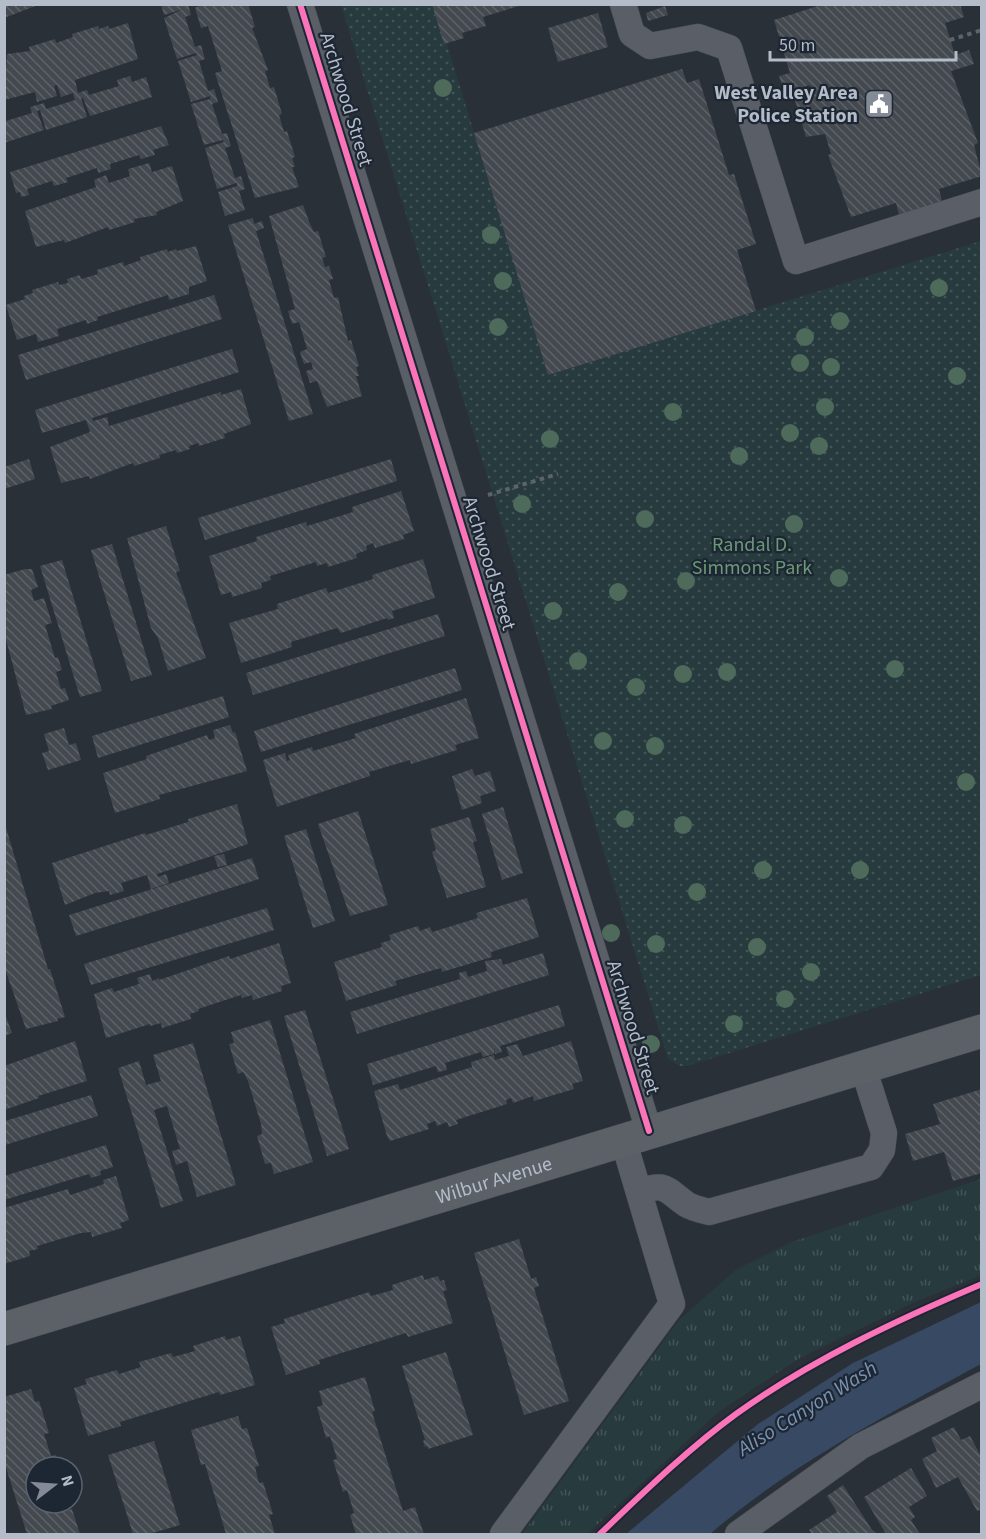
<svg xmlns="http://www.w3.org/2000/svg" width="986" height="1539" font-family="'Source Sans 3',sans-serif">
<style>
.grass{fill:url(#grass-tufts)}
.park{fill:url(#park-dots)}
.water{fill:#384963}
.building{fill:url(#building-back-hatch)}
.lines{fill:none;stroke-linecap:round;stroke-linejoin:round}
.minor-casing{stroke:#484c53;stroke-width:27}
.major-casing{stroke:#484c55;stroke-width:34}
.path{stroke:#5d636a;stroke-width:4;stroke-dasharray:4.5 4.5;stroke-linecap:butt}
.minor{stroke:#5a5e66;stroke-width:26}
.major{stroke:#5c6168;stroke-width:33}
.cycleway-casing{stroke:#1d2633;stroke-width:10}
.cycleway{stroke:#fb73b8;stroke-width:6}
.tree{fill:#4e6a5a}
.labels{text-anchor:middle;stroke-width:4.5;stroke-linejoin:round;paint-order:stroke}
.poi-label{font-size:20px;font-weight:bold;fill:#b4bcc9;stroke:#1d2633;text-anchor:end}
.street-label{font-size:20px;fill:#b4bcc9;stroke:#1d2633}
.park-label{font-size:20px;fill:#6b9a76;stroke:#1d2633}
.water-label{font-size:21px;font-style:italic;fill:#7c92b1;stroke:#1d2633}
</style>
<defs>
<pattern id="grass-tufts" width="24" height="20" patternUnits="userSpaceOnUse" patternTransform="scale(1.5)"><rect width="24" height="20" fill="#273a3e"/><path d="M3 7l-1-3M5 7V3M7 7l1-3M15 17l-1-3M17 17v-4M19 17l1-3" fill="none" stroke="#445559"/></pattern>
<pattern id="park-dots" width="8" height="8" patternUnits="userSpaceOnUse" patternTransform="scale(1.5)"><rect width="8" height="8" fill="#273a3e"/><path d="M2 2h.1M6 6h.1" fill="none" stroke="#445559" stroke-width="1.8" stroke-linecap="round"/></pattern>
<pattern id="building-back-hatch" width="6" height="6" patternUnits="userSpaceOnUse" patternTransform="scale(1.5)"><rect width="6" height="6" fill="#444950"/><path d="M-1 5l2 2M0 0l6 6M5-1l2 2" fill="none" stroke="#5d6168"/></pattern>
</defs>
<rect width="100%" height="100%" fill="#2a3038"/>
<!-- grass -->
<path class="grass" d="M981 1179V1275L915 1302 798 1359 717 1413 587 1534H522L679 1320 737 1269 792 1242Z"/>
<!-- park -->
<path class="park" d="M341 5H435L548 375 981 241V975L687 1066H681L668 1059Z"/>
<!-- water -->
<path class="water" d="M981 1302V1364C887 1415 791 1464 710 1534H626L758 1424 853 1363Z"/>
<!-- building -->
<path class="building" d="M4 4H38V5L4 18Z
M161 4H188L191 15 185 17 195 47 201 45 205 59 199 61 208 91 214 89 218 102 212 104 222 134 227 133 231 146 225 148 235 178 241 176 245 189 239 191 245 210 225 216 218 192 237 186V183L217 189 205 148 224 142 223 140 204 145 191 104 210 99V96L191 102 178 61 197 55 196 53 177 59 164 18 183 9 164 15Z
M202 4H248L255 27 252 28 268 70 265 71 270 88 274 87 282 114 279 115 284 132 287 131 295 157 292 158 295 167H292L299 187 255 198 215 73 222 71 208 26 201 28 195 8Z
M432 4H521L522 5 483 17 486 26 462 33 464 38 444 44Z
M824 4H960L964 17 945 23 955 55 969 50 974 64 951 71 978 143 974 145 982 176 939 189 942 201 899 215 896 203 851 217 828 155 831 154 825 134 806 137 794 97 811 89 810 85 784 93 779 76 790 73 774 20Z
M665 6 668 15 648 21 646 13Z
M598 13 608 47 558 62 548 28Z
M128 23 138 59 75 80 78 93 87 90 89 95 119 86 117 80 130 76 132 82 146 77 152 97 90 116 83 98H81L87 117 46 130 40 110 37 111 44 130 4 143V116L6 121 32 113 30 107 44 103 46 109 75 100 73 93 61 97 57 85 54 86 57 96 37 102 35 92 4 100 7 54 30 51 29 47 55 39 56 43 73 37 72 34 98 26 99 29 108 26 109 29Z
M682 69 687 83 699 79 729 175 734 174 756 244 737 250 756 311 548 375 474 133Z
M161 126 169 145 153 150 155 155 141 159 139 155 110 164 111 169 98 173 97 168 66 178 68 182 54 186 52 181 27 189 29 195 21 197 20 192 16 193 10 172Z
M149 163 152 172 172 166 183 201 156 212 157 215 134 219 135 222 109 230 108 227 65 243 64 240 36 247 25 211 96 187 94 180 106 175 109 183 130 176 128 169Z
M303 205 310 224 314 232 318 231 326 257 322 258 325 267 329 266 333 279 329 280 334 298 338 297 348 341 351 340 359 366 356 367 359 376H356L362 396 327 407 317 381 310 383 306 371 313 369 311 362 304 364 300 352 307 349 299 322 292 324 288 311 295 309 269 216Z
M253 218 254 224 262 221 264 228 256 231 313 414 289 421 228 225Z
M196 246 207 281 189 287V294L169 300 168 295 97 317 98 320 87 324 86 320 57 329 59 336 38 342 36 334 17 340 6 305 25 299 24 296 33 293 32 290 58 282 59 285 68 283 67 279 80 275 81 279 98 274 97 270 123 262 124 266 141 260 140 257 167 249 168 252 176 249 177 251Z
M214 295 222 319 26 380 18 355Z
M232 349 239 372 92 418 93 421 107 417 109 426 221 392V395L241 389 251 424 224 434 225 438 199 446 198 443 189 446 190 449 177 453 176 450 159 455 160 458 134 466 133 463 90 479 89 476 61 483 50 447 90 432 86 420 42 433 35 410Z
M29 459 35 479 4 489V467Z
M391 459 397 481 205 540 198 518Z
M401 491 414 531 403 535 404 539 375 548 373 543 366 546 367 550 356 554 357 558 328 567 327 563 317 566 316 562 270 576 271 580 261 583 262 588 232 597 231 592 221 595 209 556 257 541 256 537 306 522 307 526 353 512 352 507Z
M166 526 180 571 176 572 206 658 168 671 158 638 151 628 127 538Z
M112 544 152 675 131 681 91 550Z
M423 559 435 598 392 611 394 618 388 620 387 618 341 633 337 628 291 642 292 647 241 663 229 623 278 609 277 604 326 588 328 593 373 579 372 575Z
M62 560 102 691 80 697 40 566Z
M25 569H32L38 587 31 590 34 601 44 598 52 623 45 625 55 658 58 657 62 670 56 672 61 689 65 688 69 700 51 706 52 709 26 715 4 632V575Z
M438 614 445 636 253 695 246 673Z
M455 668 462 690 261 752 254 731Z
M223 696 229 717 98 758 92 736Z
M466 698 479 738 455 745 457 750 411 764 410 760 369 772 370 776 277 807 263 760 285 753 287 761 290 760 288 755 312 747 313 751 356 738 354 734Z
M230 725 233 733 235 732 247 771 159 795 160 799 115 813 103 773 147 759 146 756 207 735 209 740 215 738 213 730Z
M64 728 69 745 76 743 81 760 48 770 42 753 49 751 44 734Z
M472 769 475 776 490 771 496 791 480 796 482 803 462 810 452 776Z
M237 804 248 844 157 874 158 877 166 874 169 883 151 889 147 875 121 883 124 891 110 895 109 891 95 893 65 905 52 863 145 833 146 835 188 822V819Z
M503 807 523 873 502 880 482 814Z
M358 811 388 905 350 916 318 824Z
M469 817 477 841 473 842 486 887 447 898 432 852 436 850 430 829Z
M4 821 48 969H50L65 1017 57 1019 58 1021 26 1029 4 966Z
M306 829 335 921 313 928 284 836Z
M224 854 227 865 218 867 214 856Z
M252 858 259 879 76 936 69 915Z
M527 898 539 937 491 952 492 957 442 972 441 968 395 981 397 985 346 1001 334 962 382 947 381 943 391 940 389 935 418 926 420 931 430 927 432 932 478 918 476 913Z
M267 908 274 930 91 985 84 964Z
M279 943 291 983 281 986 282 991 253 1000 252 995 242 998 241 995 198 1009 199 1011 190 1014 191 1019 162 1028 161 1023 150 1026V1024L106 1038 94 994 112 988 114 992 139 984 137 978 150 974 152 981 159 978V980L229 956 230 959Z
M543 953 549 975 357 1034 350 1012 460 979 459 973 466 971 468 977 487 971 485 961 501 959 503 965Z
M559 1005 565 1026 500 1046 502 1052 495 1054 494 1048V1054L483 1057 481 1052 445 1063 447 1070 438 1072 436 1066 373 1085 367 1064Z
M305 1010 349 1149 327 1156 284 1016Z
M4 1011 12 1033 4 1036Z
M270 1020 313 1162 274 1174 271 1163 265 1164 257 1136 262 1134 261 1124 248 1081 243 1072 238 1074 229 1044 234 1043 231 1032Z
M75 1041 87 1081 38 1096 39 1098 4 1110V1066Z
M571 1041 583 1081 572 1084 574 1089 534 1101 533 1096 513 1103 511 1098 506 1100 507 1104 456 1120 458 1124 449 1127 447 1122 437 1126 435 1121 427 1124 429 1129 390 1141 387 1136 374 1091 398 1084 400 1090 472 1067 471 1062 494 1055 495 1060 509 1056 506 1047 517 1044 523 1056Z
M193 1043 236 1185 197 1197 187 1161 176 1165 172 1151 180 1149 167 1106 154 1110 183 1201 161 1208 118 1068 139 1061 146 1085 161 1081 153 1055Z
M982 1089V1173L953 1181 944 1152 913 1161 905 1134 940 1124 933 1104Z
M91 1095 98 1116 5 1145V1121Z
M106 1145 113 1167 100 1171 101 1175 91 1178 89 1174 4 1200V1176Z
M116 1176 129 1220 120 1223 122 1228 92 1237 91 1232 81 1233 37 1246 38 1249 29 1251 30 1256 4 1264V1208L68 1189 70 1195 104 1184 103 1180Z
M519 1239 531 1279 536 1277 539 1286 534 1288 569 1401 524 1415 474 1253Z
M423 1275 424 1280 438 1276 440 1281 444 1280 447 1290 443 1291 453 1323 408 1337 406 1333 319 1360 320 1364 286 1375 271 1327 285 1323 284 1319 369 1292 371 1296 393 1290 392 1285Z
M225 1336 226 1340 240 1336 255 1385 220 1395 219 1392 120 1422 121 1426 88 1436 74 1388 87 1384 85 1379 117 1370 119 1374 141 1367 139 1362 171 1353 173 1357 195 1351 193 1346Z
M446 1352 473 1435 428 1449 427 1446 425 1447 423 1441 425 1440 402 1366Z
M365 1377 375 1411 372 1412 403 1511 415 1507 424 1534H356L350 1515 354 1513 347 1490 343 1492 333 1460 337 1459 330 1436 326 1438 317 1407 323 1405 319 1391Z
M31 1389 35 1402 39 1401 49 1433 44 1434 51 1456 56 1455 59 1467H36V1503H66L68 1510 72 1509 80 1534H27L4 1461V1397Z
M238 1416 242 1429 247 1428 259 1466 255 1467 259 1483 263 1482 273 1514 269 1515 275 1534H226L205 1464 201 1465 191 1430Z
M954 1427 961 1440 970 1436 982 1458V1509L977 1511 958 1477 936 1488 922 1459 937 1451 931 1438Z
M154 1441 180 1525 149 1534H133L108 1455Z
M911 1468 927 1496 909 1507 915 1517 911 1520 920 1534H886L864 1497Z
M843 1485 872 1530 877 1534H812L809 1530 837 1512 827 1496Z"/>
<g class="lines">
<!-- minor casing -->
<g class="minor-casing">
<path id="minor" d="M300 4 649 1131
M623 4 632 34 650 46 698 37 729 48 796 261 982 202
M639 1192C666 1182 665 1189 686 1204 692 1208 701 1210 709 1212L871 1167 882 1150 884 1133 863 1067
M503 1534 672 1304 623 1139
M738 1534 861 1446 982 1385"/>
</g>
<!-- major casing -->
<g class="major-casing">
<g id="major">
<path id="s1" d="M4 1329 982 1031"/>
</g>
</g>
<!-- path -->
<path class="path" d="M950 40 982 30
M488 495 558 474"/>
<!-- minor -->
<use href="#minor" class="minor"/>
<!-- major -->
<use href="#major" class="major"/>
<!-- cycleway casing -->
<g class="cycleway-casing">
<path id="cycleway" d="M300 4 649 1131
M600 1534C643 1493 688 1449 736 1414 811 1360 897 1320 982 1284"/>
</g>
<!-- cycleway -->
<use href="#cycleway" class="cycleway"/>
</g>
<!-- trees -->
<g class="tree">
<circle cx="443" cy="88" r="9"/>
<circle cx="491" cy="235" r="9"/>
<circle cx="503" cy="281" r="9"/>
<circle cx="939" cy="288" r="9"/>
<circle cx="840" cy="321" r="9"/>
<circle cx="498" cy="327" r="9"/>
<circle cx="805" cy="337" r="9"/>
<circle cx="800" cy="363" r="9"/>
<circle cx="831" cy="367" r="9"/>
<circle cx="957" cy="376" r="9"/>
<circle cx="825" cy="407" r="9"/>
<circle cx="673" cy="412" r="9"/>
<circle cx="790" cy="433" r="9"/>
<circle cx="550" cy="439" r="9"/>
<circle cx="819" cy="446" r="9"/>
<circle cx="739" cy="456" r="9"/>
<circle cx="522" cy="504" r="9"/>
<circle cx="645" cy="519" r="9"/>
<circle cx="794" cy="524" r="9"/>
<circle cx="839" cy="578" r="9"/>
<circle cx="686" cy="581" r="9"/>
<circle cx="618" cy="592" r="9"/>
<circle cx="553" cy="611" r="9"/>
<circle cx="578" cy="661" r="9"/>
<circle cx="895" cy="669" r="9"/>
<circle cx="727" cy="672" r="9"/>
<circle cx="683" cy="674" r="9"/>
<circle cx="636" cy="687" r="9"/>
<circle cx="603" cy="741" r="9"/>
<circle cx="655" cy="746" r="9"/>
<circle cx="966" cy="782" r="9"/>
<circle cx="625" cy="819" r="9"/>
<circle cx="683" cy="825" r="9"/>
<circle cx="763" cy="870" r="9"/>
<circle cx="860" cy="870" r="9"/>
<circle cx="697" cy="892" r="9"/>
<circle cx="611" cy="933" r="9"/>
<circle cx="656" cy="944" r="9"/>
<circle cx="757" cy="947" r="9"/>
<circle cx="811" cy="972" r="9"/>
<circle cx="785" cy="999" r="9"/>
<circle cx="734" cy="1024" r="9"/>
<circle cx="651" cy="1044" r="9"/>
</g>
<!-- icons -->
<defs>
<g id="civic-square" transform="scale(1.5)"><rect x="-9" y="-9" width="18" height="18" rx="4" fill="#848b96" stroke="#1d2633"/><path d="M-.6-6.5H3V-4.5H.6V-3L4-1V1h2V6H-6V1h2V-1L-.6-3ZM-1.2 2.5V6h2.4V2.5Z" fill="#fff"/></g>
</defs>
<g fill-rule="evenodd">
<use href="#civic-square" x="879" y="104"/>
</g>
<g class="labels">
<!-- poi labels -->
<g class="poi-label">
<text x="858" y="99">West Valley Area<tspan x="858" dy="23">Police Station</tspan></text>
</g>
<!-- street labels -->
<g class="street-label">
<text transform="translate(347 99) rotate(73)" y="7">Archwood Street</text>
<text transform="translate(490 563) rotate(73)" y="7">Archwood Street</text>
<text transform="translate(634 1027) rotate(73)" y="7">Archwood Street</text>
<text dy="7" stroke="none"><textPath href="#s1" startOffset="512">Wilbur Avenue</textPath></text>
</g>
<!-- park labels -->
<g class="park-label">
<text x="752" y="551">Randal D.<tspan x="752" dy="23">Simmons Park</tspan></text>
</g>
<!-- water labels -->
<g class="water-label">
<text transform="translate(807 1408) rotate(-32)" y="7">Aliso Canyon Wash</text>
</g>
</g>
<!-- border -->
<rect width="986" height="1539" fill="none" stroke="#b4bcc9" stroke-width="12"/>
<!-- north arrow -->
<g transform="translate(54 1485) rotate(73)"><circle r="28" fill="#1d2633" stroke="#59626f" stroke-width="1.5"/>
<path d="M0-4.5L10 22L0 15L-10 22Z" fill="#848b96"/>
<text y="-9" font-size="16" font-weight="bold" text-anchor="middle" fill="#b4bcc9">N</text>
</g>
<!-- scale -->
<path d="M770 51v9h186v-9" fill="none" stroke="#b4bcc9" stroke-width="3"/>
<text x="779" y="51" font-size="18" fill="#b4bcc9" stroke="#1d2633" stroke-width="4.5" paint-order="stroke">50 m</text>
</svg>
